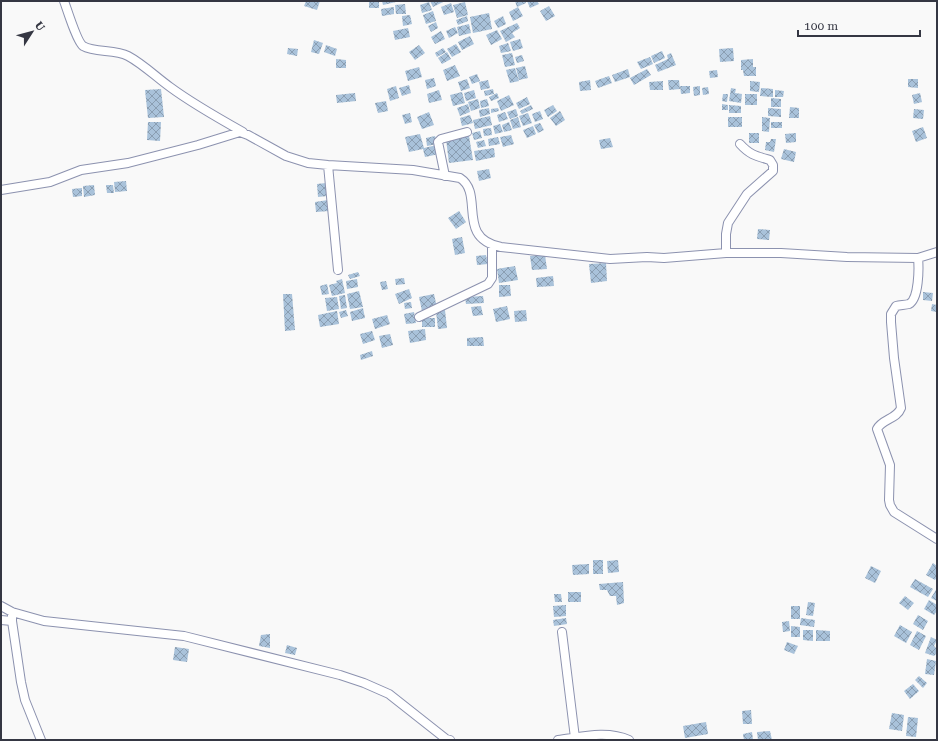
<svg xmlns="http://www.w3.org/2000/svg" width="938" height="741" font-family="'Roboto Serif',serif">
<style>
.building{fill:url(#building-cross-hatch)}
.lines{fill:none;stroke-linecap:round;stroke-linejoin:round}
.minor-casing{stroke:#8c92af;stroke-width:10}
.minor{stroke:#fff;stroke-width:8}
</style>
<defs>
<pattern id="building-cross-hatch" width="8" height="8" patternUnits="userSpaceOnUse"><rect width="8" height="8" fill="#a9c2da"/><path d="M0 0l8 8M0 8l8-8" fill="none" stroke="#8a9eb2"/></pattern>
</defs>
<rect width="100%" height="100%" fill="#f9f9f9"/>
<!-- building -->
<path class="building" d="M306 1H320L317 10 304 6Z
M369 1H379V8H369Z
M382 1H396V2L383 5Z
M430 1H445L433 7Z
M515 1H525L526 3 517 7Z
M527 1H537L539 4 530 8Z
M429 2 432 10 422 13 420 5Z
M465 2 468 15 457 18 453 5Z
M451 3 454 12 444 15 441 7Z
M405 4 406 14H396L395 5Z
M549 6 555 16 546 21 540 11Z
M394 7V14L382 16 381 9Z
M518 7 523 16 513 21 509 12Z
M433 11 436 21 426 24 423 15Z
M489 13 492 29 473 33 470 17Z
M410 15 412 24 403 26 402 16Z
M467 16 468 21 458 25 456 20Z
M503 16 506 24 498 28 494 21Z
M436 22 438 28 431 32 428 26Z
M517 23 520 28 512 33 515 37 506 42 500 31Z
M469 24 471 33 459 36 457 27Z
M455 27 458 33 449 38 446 31Z
M408 28 410 37 395 40 393 31Z
M497 30 502 39 491 45 486 35Z
M441 31 445 39 435 44 431 37Z
M470 36 474 44 462 50 458 42Z
M520 39 523 48 513 51 510 42Z
M314 40 323 43 319 54 311 52Z
M508 43 511 51 501 53 499 46Z
M456 44 461 52 452 57 447 49Z
M326 45 337 49 335 56 324 52Z
M419 45 425 53 415 60 409 52Z
M288 48 298 49 297 56 287 54Z
M443 48 446 52 437 57 435 53Z
M733 48 734 61 720 62 719 49Z
M662 51 665 58 654 63 651 56Z
M447 52 451 59 442 64 438 58Z
M512 53 515 65 505 67 502 55Z
M671 53 676 65 658 72 655 65 668 59 667 55Z
M522 55 524 61 517 63 515 57Z
M650 57 653 64 641 69 637 62Z
M336 59 346 60V68H336Z
M753 59V67H756V76H744L743 70H741V60Z
M455 65 460 76 447 81 443 70Z
M525 66 528 78 519 80 516 68Z
M419 67 422 77 408 81 405 71Z
M515 68 519 81 510 83 506 70Z
M628 69 630 77 615 82 612 75Z
M647 69 651 75 634 85 630 78Z
M717 70 718 77 710 78 709 71Z
M477 74 480 81 472 84 469 77Z
M609 76 612 83 598 88 595 81Z
M434 78 436 86 427 89 425 80Z
M467 79 470 88 461 91 458 82Z
M908 79H918V88L908 87Z
M488 80 490 88 481 90 479 82Z
M590 80 591 90 580 91 579 82Z
M668 80H679L680 89 669 90Z
M663 81V90H650L649 82Z
M750 81 760 82 759 92 750 91Z
M409 85 411 93 402 96 399 88Z
M396 86 399 98 390 101 387 89Z
M680 86H690V93L681 94Z
M700 86V95L694 96 693 87Z
M708 87 709 94 703 95 702 88Z
M731 88 736 89 735 93 742 94 741 103 729 101Z
M761 88 773 89V97L760 96Z
M161 89 164 117 148 118 145 90Z
M493 89 494 94 485 96 484 91Z
M439 90 442 100 429 103 427 94Z
M474 90 476 98 466 101 464 93Z
M775 90 784 91 783 97H775Z
M462 92 465 103 453 106 450 95Z
M355 93 356 101 337 103 336 95Z
M497 93 499 98 491 101 489 97Z
M920 93 922 102 914 104 912 95Z
M723 94H728L727 102 722 101Z
M745 94H757V105H745Z
M509 95 514 105 501 111 497 101Z
M527 97 530 104 519 109 516 103Z
M771 98 781 99V107H771Z
M478 99 480 108 471 111 468 102Z
M487 99 489 106 481 108 480 101Z
M386 101 388 111 378 113 375 103Z
M468 104 470 112 460 116 457 108Z
M722 104 728 105V110H722Z
M531 105 533 109 522 114 520 111Z
M553 105 557 111 548 117 544 110Z
M729 105 741 106V113H729Z
M790 107 799 108V118H789Z
M489 108 490 114 480 117 479 110Z
M498 108 499 111 491 113V109Z
M768 108 781 109V117L768 116Z
M516 109 518 116 510 119 507 112Z
M914 109 924 110 923 119 913 118Z
M540 111 543 119 535 122 532 114Z
M560 111 565 120 556 126 550 118Z
M429 112 434 125 422 129 417 117Z
M505 112 508 119 499 122 497 115Z
M410 113 412 122 405 124 402 115Z
M528 113 532 123 523 126 519 116Z
M470 115 473 123 462 126 460 118Z
M490 116 492 125 475 129 473 120Z
M518 117 521 127 513 129 510 120Z
M728 117H742V127H728Z
M762 117 770 118 769 132 762 131Z
M148 122H161L160 141 147 140Z
M509 122 512 130 504 132 502 125Z
M771 122H782V128H771Z
M540 123 544 130 538 133 534 125Z
M500 124 503 132 495 134 493 126Z
M533 126 536 134 527 138 523 130Z
M923 127 927 138 916 142 912 131Z
M491 128 492 135 484 136 483 129Z
M480 131 482 138 474 140 472 133Z
M749 133H759V143H749Z
M796 133V142L786 143 785 134Z
M420 134 424 148 437 145 439 154 425 157 423 149 409 152 405 137Z
M511 135 514 144 503 147 500 137Z
M435 136 437 144 427 146 426 138Z
M469 136 473 160 449 163 446 139Z
M498 137 500 144 489 146 488 139Z
M610 138 613 147 601 149 599 140Z
M771 139H776L774 152 765 150 766 142H770Z
M484 140 486 146 478 148 476 142Z
M494 148 495 157 476 161 474 151Z
M784 149 796 152 794 162 781 159Z
M489 169 491 178 479 181 477 171Z
M126 181 127 191 115 192 114 182Z
M326 183 327 196 318 197 317 184Z
M94 185 95 195 84 197 83 186Z
M106 185H113L114 193H107Z
M82 188V196L73 197 72 189Z
M328 200 329 211 316 212 315 202Z
M459 211 466 222 456 229 448 218Z
M758 229 770 230 769 240 757 239Z
M462 237 465 253 455 255 452 239Z
M486 255 488 264 477 265 476 256Z
M545 255 547 269 532 270 530 256Z
M606 263 607 281 591 283 589 264Z
M515 266 518 280 499 283 497 269Z
M358 272 360 276 350 279 348 275Z
M553 276 554 286 537 287 536 278Z
M404 278 405 284 396 285 395 279Z
M342 279 345 293 332 296 329 285 337 283 336 281Z
M357 279 358 287 347 289 346 281Z
M386 281 388 289 382 290 380 282Z
M327 284 329 294 322 295 320 286Z
M499 285H510L511 296 499 297Z
M409 289 412 298 399 304 395 294Z
M359 291 363 307 350 309 347 294Z
M923 292 933 293 932 301 923 300Z
M283 294H292L295 330 285 331Z
M434 294 437 308 422 311 419 297Z
M345 295 347 308 341 309 339 296Z
M483 296 484 303 466 304 465 297Z
M337 297 339 309 327 311 325 298Z
M411 302 412 308 405 309 404 303Z
M932 304 937 305V312L931 311Z
M481 306 483 315 473 316 471 307Z
M507 306 510 319 496 322 493 309Z
M363 308 365 318 352 321 350 312Z
M346 310 348 316 341 318 339 312Z
M445 310 447 328 438 329 436 311Z
M526 310 527 321 515 322 514 311Z
M337 311 339 324 320 327 318 315Z
M414 312 416 323 406 324 404 314Z
M387 315 390 324 375 329 372 319Z
M422 318H435V327H422Z
M425 329 426 340 410 343 408 331Z
M372 331 375 340 363 344 360 334Z
M390 334 393 345 382 348 379 336Z
M483 337 484 346H467V338Z
M372 351 373 356 361 360 360 355Z
M593 560H603V574H593Z
M618 560 619 572 608 573 607 561Z
M933 563 937 566V577L935 580 926 575Z
M589 564V574L573 575 572 565Z
M871 566 881 571 875 583 865 578Z
M915 579 933 589 928 597 910 587Z
M623 582 624 603 617 605 616 596H610L607 590H600L599 584Z
M937 588V601L931 598Z
M568 592H581V602H568Z
M554 594H561L562 602H555Z
M905 596 914 603 908 610 899 603Z
M929 600 937 605V611L934 615 924 609Z
M808 602 815 603 813 616 806 615Z
M566 605V616L554 617 553 606Z
M791 606H800V619H791Z
M918 615 928 621 923 630 913 624Z
M566 618 567 624 554 626 553 620Z
M801 618 815 620 814 627 800 625Z
M789 621 790 631 783 632 782 622Z
M900 625 912 632 906 643 894 636Z
M791 626 800 627V637H791Z
M803 630H813V641L803 640Z
M816 630 830 631V641H816Z
M917 631 926 636 919 650 910 645Z
M270 634V648L259 646 261 635Z
M931 637 937 640 934 646 937 649V653L934 656 925 653Z
M787 642 798 646 794 654 784 650Z
M287 645 297 648 295 655 285 653Z
M175 647 189 649 187 662 173 660Z
M927 659 936 661 934 675 925 674Z
M919 676 927 683 923 688 915 680Z
M913 684 919 691 910 699 904 691Z
M751 710 752 724H743L742 711Z
M892 713 904 715 902 731 889 729Z
M908 717 918 718 916 737 906 736Z
M706 722 708 734 685 738 683 726Z
M770 731 772 740H758L757 732Z
M752 732 753 740H744L743 734Z"/>
<g class="lines">
<!-- minor casing -->
<g class="minor-casing">
<path id="minor" d="M64 1C67 9 77 42 83 46 95 53 115 49 128 56 143 64 156 77 170 87 193 104 218 118 243 132
M328 165 338 270
M445 176 438 142 441 139 467 132
M1 190 50 182 81 170 128 163 198 145 240 132 248 135 286 156 308 163 328 165 413 170 460 178C485 194 455 238 501 247L610 259 647 257 664 258 726 253H781L847 257 918 258 937 252
M726 253V234L728 223 747 194 773 171V165L770 160C756 156 750 155 740 144
M918 258C919 268 919 299 909 304 905 305 900 305 896 306L891 314V322L894 358 901 408C897 419 882 419 877 429L890 465 889 500 890 505 894 512 937 539
M419 317 488 284 492 278V245
M1 606 12 612 44 621 184 636 340 675 364 683 389 694 446 739 450 740
M12 612V621L21 682 25 700 41 740
M1 620 12 621
M562 632 575 738
M558 740C581 737 607 730 629 740"/>
</g>
<!-- minor -->
<use href="#minor" class="minor"/>
</g>
<!-- border -->
<rect width="938" height="741" fill="none" stroke="#353743" stroke-width="4"/>
<!-- north arrow -->
<g transform="translate(32 32) rotate(54)" stroke="#f9f9f9" stroke-width="3" paint-order="stroke">
<path d="M0-3L7 15L0 10L-7 15Z" fill="#353743"/>
<text y="-6" font-size="11" font-weight="bold" text-anchor="middle" fill="#353743">U</text>
</g>
<!-- scale -->
<path d="M798 30v6h122v-6" fill="none" stroke="#353743" stroke-width="2"/>
<text x="804" y="30" font-size="12" fill="#353743" stroke="#f9f9f9" stroke-width="3" paint-order="stroke">100 m</text>
</svg>
